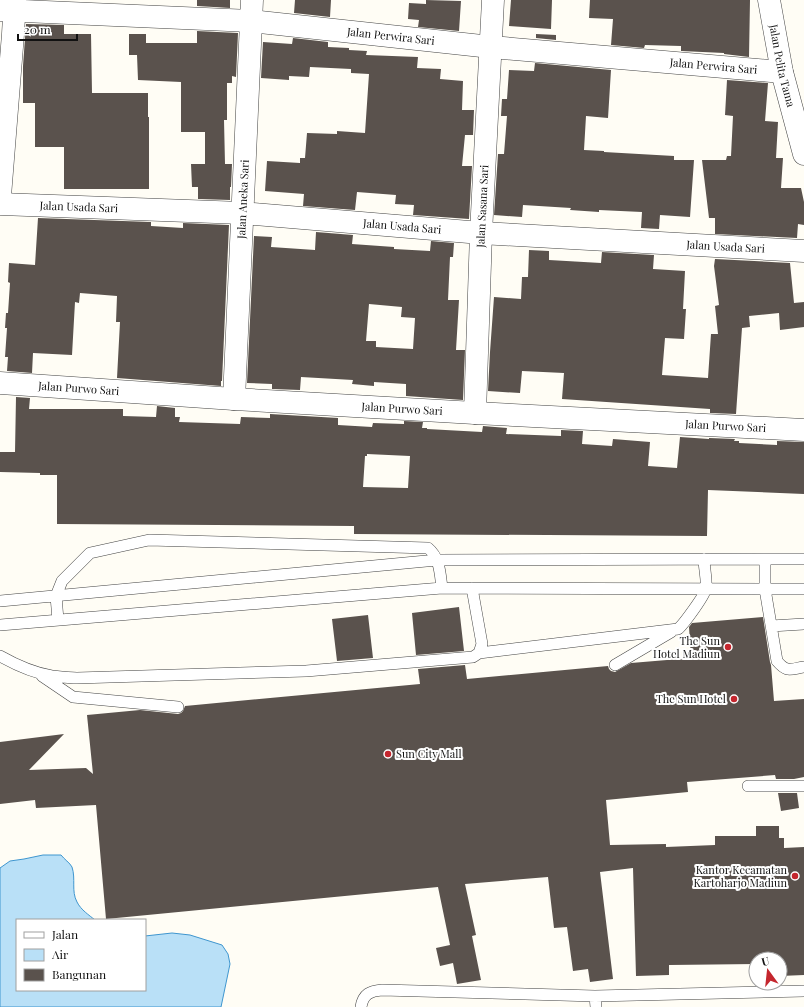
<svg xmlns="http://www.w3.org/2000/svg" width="804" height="1007" font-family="'Playfair Display',serif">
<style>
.water{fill:#b9e0f7;stroke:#3f96cf}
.building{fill:#5a524d;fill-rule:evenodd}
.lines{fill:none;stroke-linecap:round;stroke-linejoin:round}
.service-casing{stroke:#444;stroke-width:12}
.minor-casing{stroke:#444;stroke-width:23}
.tertiary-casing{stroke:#444;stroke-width:23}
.service{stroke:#fff;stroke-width:11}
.minor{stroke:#fff;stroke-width:22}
.tertiary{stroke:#fff;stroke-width:22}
.poi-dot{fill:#c4262e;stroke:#fff;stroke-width:1.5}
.labels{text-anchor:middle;stroke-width:4;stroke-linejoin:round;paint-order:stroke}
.street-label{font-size:11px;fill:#111;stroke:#fff}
.poi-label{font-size:11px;fill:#111;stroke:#fff;text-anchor:end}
</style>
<rect width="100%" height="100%" fill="#fffdf5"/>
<!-- water -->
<path class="water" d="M43 855H61C64 859 70 863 72 867 76 879 71 891 77 902 81 910 89 915 95 920H17V990H145V936L172 933 190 935 222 945 228 954 230 964 221 1007H0V868L10 861 24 859Z"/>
<!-- building -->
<path class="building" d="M197 0H230V8L197 6Z
M295 0H331L330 17 294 13Z
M426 0 461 1 459 31 418 27 419 20 408 19 409 3 426 4Z
M511 0H552L551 29 509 26Z
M590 0H750L749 57 724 54V53L681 51V46L645 45 644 48 611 45 613 19 589 18Z
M26 24 64 25V34H91L92 93H148V117H149V189H64V147H35V103H23V66Z
M197 31 238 33 236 77 232 76V83H227V120H224L225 164H232L231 187H230V200L198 199V187H192L191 164H205V132H181V82L138 80 137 55H129V34H146V43H197Z
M536 34 556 35V40L536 38Z
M293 38 328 42V47L349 48V50L367 51 366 55 418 57 417 68 441 69 440 79 463 81 462 110H474L473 135H465L462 166H472L469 219 413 215 414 205 395 204 396 195 357 192 355 210 303 206 304 194 265 191 267 161 300 163V158H305L307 133 337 134V131L365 133 369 74 351 73V69L310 67 309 77 289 76V80L261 78 263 42 292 44Z
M535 63 611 70 608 118 586 116 584 150 604 151V152L674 156V160H694L690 217 660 215 659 229 641 228 642 212 599 210V212L570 210 571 208 523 205 522 217 494 215 498 154H504L507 116H501L502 99H507L509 70 534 71Z
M727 80 768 83 765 121 778 122 776 158H783L781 188H801L804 202V225L798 224 797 238 715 234V218H709L702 160H726L727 156H731L733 116 725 115Z
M38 218 151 222V226L183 228V223L229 225 222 381H221V386L117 378 120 322H116L117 296 80 293 79 303 75 302 72 355 33 353 32 373 7 371 8 357H5L7 328H5L6 313H8L10 283 8 282 9 263 35 265Z
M316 232 353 235 352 244 394 247V249L430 251 431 241 454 243 453 257H450L448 300H459L456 350H465L463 400 406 396V384L374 382V386L352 384 353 380 301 377 300 390 272 389V384L247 383 254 236 272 237 271 247 315 250ZM369 304 402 307 401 317 415 318 413 349 376 347V341H366Z
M529 250 549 251V260L601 263 602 252 654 255 653 269 685 271 683 309H686L684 339 665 338 662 375 708 378 711 334H718L715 306 719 305 714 266 715 259 790 263 794 303 804 302V327L780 330 779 313 749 316 750 327 742 328 736 414 710 413V409L562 399 564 373 522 371 520 393 488 391 490 352 494 297 521 299 522 277H528Z
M16 397 30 398 29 409H123V416L156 417 157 406 175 408V417H180L179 422 240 424 241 417 270 418V414L338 418V425L372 427 373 423 404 424V421L423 422 422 428H427V429L482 432 483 426 507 428 506 434 561 436V430L583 431 582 444 612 446 613 439 650 442 648 466 677 468 680 437 709 439V438L735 439 734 441H739V443L777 445V441L804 442V494L708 490 707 536 354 534V526L57 524V475H40V473L0 472V452H15ZM367 454 410 456 408 488 363 487 365 456H367Z
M459 607 464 651 416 655 412 613Z
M368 615 373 658 337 661 332 619Z
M763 617 770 662 771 665 774 701 804 699V777L794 779H776L775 775 687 782 688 792 606 800 610 845 666 844V847L715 845V836H756V826H779V838H784V848L804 847V975L780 976V959H756V964L669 965V975L636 976 633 868 600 872 613 979 590 982 588 969 573 971 567 927 554 928 548 877 465 884 476 935 472 936 481 980 457 984 453 963 440 966 436 948 450 945 438 887 106 919 96 805 36 808 35 800 0 804V742L64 734 29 770 86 768 93 774 87 715 140 710 178 714 181 713 183 711 185 706 420 684 418 669 465 665 467 679 608 666 609 669 611 671 615 672 631 663 691 658 689 627 692 623Z
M778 793H797L799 808 781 811Z"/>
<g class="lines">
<!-- service casing -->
<g class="service-casing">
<path id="service" d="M765 559V589L777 661C787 673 790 669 804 667
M0 601 437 560 804 559
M58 620 56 596 62 581 90 553 149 540 428 548C440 558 440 573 442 588
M0 625 442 588 804 589
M771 626 804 624
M479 653 678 629C683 625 706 594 706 588 707 578 704 568 704 559
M0 656C16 665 34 673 52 676 61 677 69 678 77 678L306 671 473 657 479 653 482 644 472 588
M615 665 671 632
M42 676 73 697 178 707
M748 786H804
M595 996 596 1007
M361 1007C363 994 370 991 382 990L595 996 804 991"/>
</g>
<!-- minor casing -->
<g class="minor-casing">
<g id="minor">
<path id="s1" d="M0 10 251 21 491 47 782 72"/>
<path d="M0 196 13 34 15 0"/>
<path id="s2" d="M0 204 242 213 481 233 804 251"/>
<path id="s3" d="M0 383 234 399 475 413 804 430"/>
<path id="s4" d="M234 399 252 0"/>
<path id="s5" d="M475 413 481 233 493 0"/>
</g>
</g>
<!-- tertiary casing -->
<g class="tertiary-casing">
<g id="tertiary">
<path id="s6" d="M769 0 782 72 804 154"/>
</g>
</g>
<!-- service -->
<use href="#service" class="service"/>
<!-- minor -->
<use href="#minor" class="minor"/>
<!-- tertiary -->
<use href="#tertiary" class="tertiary"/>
</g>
<!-- markers -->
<g class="poi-dot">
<circle cx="728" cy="647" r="4"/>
<circle cx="734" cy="699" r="4"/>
<circle cx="388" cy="754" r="4"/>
<circle cx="795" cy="876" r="4"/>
</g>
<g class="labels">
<!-- street labels -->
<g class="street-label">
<text dy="4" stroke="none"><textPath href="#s1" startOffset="392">Jalan Perwira Sari</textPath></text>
<text dy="4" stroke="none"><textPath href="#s6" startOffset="67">Jalan Pelita Tama</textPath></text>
<text dy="4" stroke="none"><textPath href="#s1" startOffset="716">Jalan Perwira Sari</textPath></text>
<text dy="4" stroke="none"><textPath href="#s4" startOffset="200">Jalan Aneka Sari</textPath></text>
<text dy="4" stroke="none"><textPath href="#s5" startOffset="207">Jalan Sasana Sari</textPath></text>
<text dy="4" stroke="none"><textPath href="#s2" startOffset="79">Jalan Usada Sari</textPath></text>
<text dy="4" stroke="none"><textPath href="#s2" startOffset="403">Jalan Usada Sari</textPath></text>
<text dy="4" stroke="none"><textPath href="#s2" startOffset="727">Jalan Usada Sari</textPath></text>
<text dy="4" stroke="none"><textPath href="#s3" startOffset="79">Jalan Purwo Sari</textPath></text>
<text dy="4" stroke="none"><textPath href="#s3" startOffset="403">Jalan Purwo Sari</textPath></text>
<text dy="4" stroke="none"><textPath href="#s3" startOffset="727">Jalan Purwo Sari</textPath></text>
</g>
<!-- poi labels -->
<g class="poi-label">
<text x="720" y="645">The Sun<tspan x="720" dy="13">Hotel Madiun</tspan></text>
<text x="726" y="703">The Sun Hotel</text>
<text x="396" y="758" text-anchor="start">Sun City Mall</text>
<text x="787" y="874">Kantor Kecamatan<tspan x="787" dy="13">Kartoharjo Madiun</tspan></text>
</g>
</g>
<!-- legend -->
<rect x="16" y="919" width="130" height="72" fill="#ffffff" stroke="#a0a0a0"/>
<rect x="24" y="932" width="20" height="6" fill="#ffffff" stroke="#a0a0a0"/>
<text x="52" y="939" font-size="12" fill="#111111">Jalan</text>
<rect x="24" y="949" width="20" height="12" fill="#b9e0f7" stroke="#a0a0a0"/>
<text x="52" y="959" font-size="12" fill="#111111">Air</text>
<rect x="24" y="969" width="20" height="12" fill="#5a524d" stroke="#a0a0a0"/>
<text x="52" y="979" font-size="12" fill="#111111">Bangunan</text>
<!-- north arrow -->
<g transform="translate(768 971) rotate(345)"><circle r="19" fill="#ffffff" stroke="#a0a0a0"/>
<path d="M0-3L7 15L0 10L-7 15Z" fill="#c4262e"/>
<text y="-6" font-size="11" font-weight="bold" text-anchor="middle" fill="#111111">U</text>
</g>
<!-- scale -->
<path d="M18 34v6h59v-6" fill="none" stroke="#111111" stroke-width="2"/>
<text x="24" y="34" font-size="12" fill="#111111" stroke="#ffffff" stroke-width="3" paint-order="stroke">20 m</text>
</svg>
